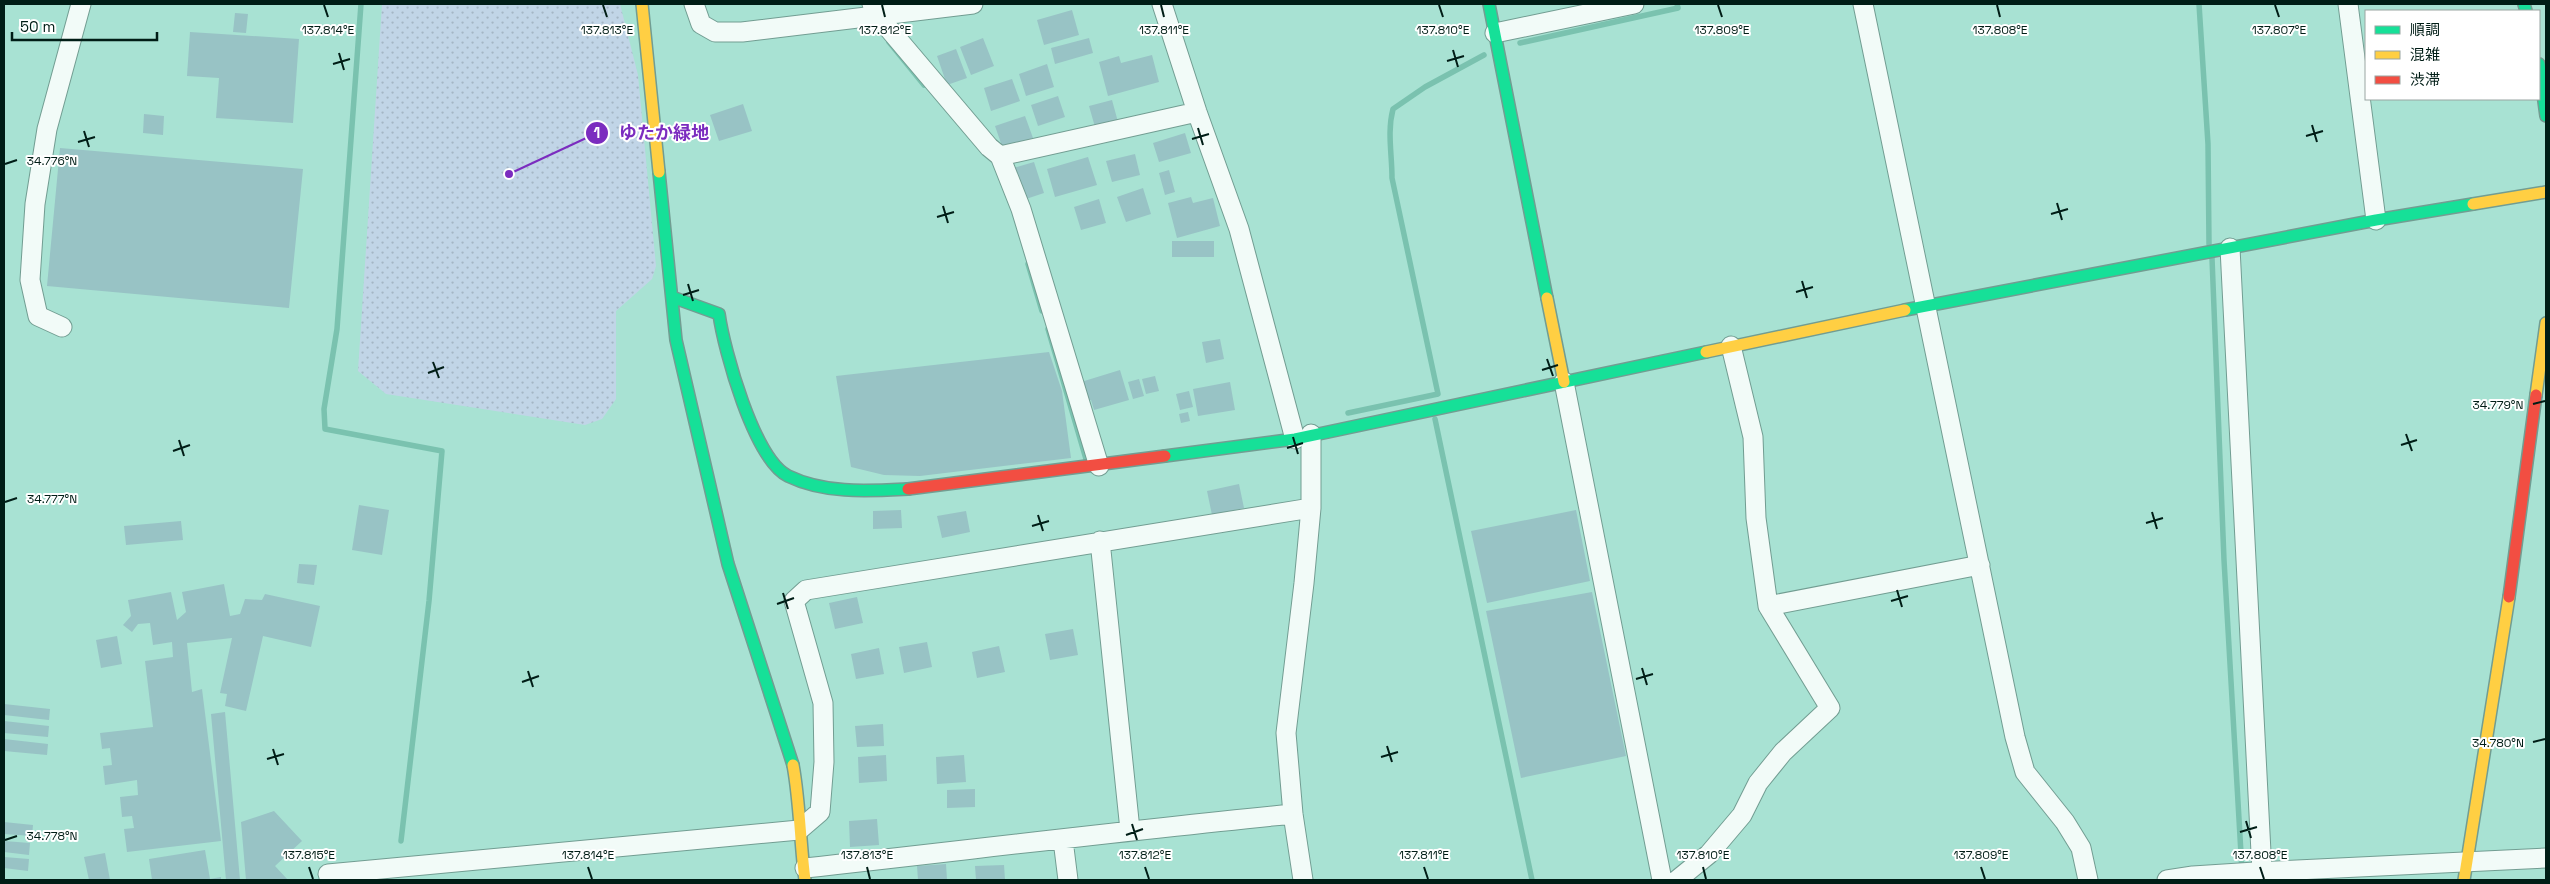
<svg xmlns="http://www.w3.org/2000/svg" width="2550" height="884" font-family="'Space Grotesk','Noto Sans JP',sans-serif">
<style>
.park{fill:url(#park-dots)}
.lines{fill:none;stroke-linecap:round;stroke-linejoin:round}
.stream{stroke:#7ac2af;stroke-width:5.5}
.building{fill:#98c3c5}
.street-casing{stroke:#729d92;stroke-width:21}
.fast-casing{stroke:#729d92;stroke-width:14}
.slow-casing{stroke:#729d92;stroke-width:14}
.jam-casing{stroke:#729d92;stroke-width:14}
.street{stroke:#f2fbf8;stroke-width:19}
.fast{stroke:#16e098;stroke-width:11}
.slow{stroke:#ffcf43;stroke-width:11}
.jam{stroke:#f24e42;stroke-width:11}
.ticks{fill:none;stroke:#001d16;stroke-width:2}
.ticks-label{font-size:12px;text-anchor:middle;fill:#001d16;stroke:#fff;stroke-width:4;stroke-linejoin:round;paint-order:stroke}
.leader{fill:none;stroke:#7b2cbf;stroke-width:2}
.callout-dot{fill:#7b2cbf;stroke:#fff;stroke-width:2}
.mark-label{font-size:15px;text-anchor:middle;font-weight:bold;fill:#fff}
.callout-label{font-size:18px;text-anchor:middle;font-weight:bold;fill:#7b2cbf;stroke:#fff;stroke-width:4;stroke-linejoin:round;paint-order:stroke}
</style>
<defs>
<pattern id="park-dots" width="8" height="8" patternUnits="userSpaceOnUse" patternTransform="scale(1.25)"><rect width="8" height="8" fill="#c1d5e7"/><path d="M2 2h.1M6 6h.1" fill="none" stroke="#a4b6c5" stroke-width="1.8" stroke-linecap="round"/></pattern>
</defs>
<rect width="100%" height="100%" fill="#a8e2d3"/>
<!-- park -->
<path class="park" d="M382 4H620L638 75 656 266 652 279 616 311V399L602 419 585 425 386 394 358 371Z"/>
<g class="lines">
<!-- stream -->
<path class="stream" d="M361 4 337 329 324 409 325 429 442 451 429 601 401 841
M2199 4 2208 144 2209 244
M889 42 924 85
M1520 43 1678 8 1677 4
M2212 258 2224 560 2242 871
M1028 264 1042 311
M1048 329 1086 459
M1348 413 1438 394 1392 178C1392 154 1387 132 1393 109L1425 87 1484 55
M1435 419 1532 880"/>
</g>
<!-- building -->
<path class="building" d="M1072 10 1079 35 1044 45 1037 20Z
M235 13 248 14 246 33 233 32Z
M190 32 299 39 293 123 216 118 219 78 187 76Z
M983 38 994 66 971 75 960 47Z
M1089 38 1093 53 1055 64 1051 48Z
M956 49 967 78 947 85 937 56Z
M1152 55 1159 82 1108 96 1099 62 1119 56 1121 63Z
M1047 64 1054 87 1026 96 1019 74Z
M1012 79 1020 101 991 111 984 88Z
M1058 96 1065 117 1038 126 1031 105Z
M1112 100 1118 122 1095 127 1089 106Z
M743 104 752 131 719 141 710 115Z
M144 114 164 116 163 135 143 133Z
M1025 116 1033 138 1003 149 995 126Z
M1185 133 1191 153 1159 162 1153 143Z
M60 148 303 169 289 308 47 286Z
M1135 154 1140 175 1112 182 1106 161Z
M1088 157 1097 185 1055 197 1047 169Z
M1034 162 1044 193 1023 200 1013 168Z
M1169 170 1175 192 1165 195 1159 173Z
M1143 188 1151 214 1126 222 1117 197Z
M1191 197 1193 203 1213 198 1220 226 1177 238 1168 203Z
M1099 199 1106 223 1081 230 1074 207Z
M1172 241H1214V257H1172Z
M1220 339 1224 359 1206 363 1202 342Z
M1049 352 1062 391 1071 458 920 476 884 475 851 467 836 376Z
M1120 370 1129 400 1094 410 1091 400 1087 401 1081 382Z
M1155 376 1159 391 1146 394 1142 379Z
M1139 379 1144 396 1133 399 1128 382Z
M1230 382 1235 410 1198 416 1193 389Z
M1189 391 1193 407 1180 410 1176 394Z
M1188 412 1190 421 1181 423 1179 414Z
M1239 484 1244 508 1212 515 1207 491Z
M359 505 389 510 382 555 352 550Z
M901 510 902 528 873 529V511Z
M1576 510 1590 581 1487 603 1471 531Z
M966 511 970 532 942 538 937 516Z
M181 521 183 540 126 545 124 526Z
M299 564 317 565 314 585 297 583Z
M224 584 230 616 240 614 245 599 262 600 265 594 320 606 311 647 263 636 246 711 225 706 227 694 220 693 232 638 187 643 192 692 202 689 221 841 127 852 124 829 134 828 132 816 122 817 120 797 138 795 137 780 105 785 103 766 112 765 110 748 102 749 100 733 153 727 145 661 173 657 172 642 153 645 150 623 138 624 132 632 123 625 131 616 128 600 171 592 177 620 186 612 182 592Z
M1592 592 1626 756 1521 778 1486 611Z
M857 597 863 623 835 629 829 603Z
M1073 629 1078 655 1050 660 1045 634Z
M117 636 122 664 101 668 96 640Z
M927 642 932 667 904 673 899 647Z
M999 646 1005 672 977 678 972 652Z
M879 648 884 674 856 679 851 654Z
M4 704 50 709 49 720 4 715Z
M225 712 240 880H226L211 714Z
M4 721 49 726 48 737 4 733Z
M883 724 884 746 857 747 855 726Z
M4 739 48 744 47 755 4 751Z
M886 755 887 781 859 783 858 757Z
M964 755 966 782 937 784 936 757Z
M975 789V807L947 808V790Z
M274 811 302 841 275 866 288 880H246L241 822Z
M877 819 879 845 850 847 849 821Z
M4 822 33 825 32 836 4 834Z
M4 841 30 843 29 855 4 852Z
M205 850 210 879 221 877V880H152L149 859Z
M105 853 110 880H89L84 857Z
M4 857 29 859 28 871 4 868Z
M946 864 947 880H918L917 866Z
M1004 865 1005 880H976L975 866Z"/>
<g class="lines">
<!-- street casing -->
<g class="street-casing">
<path id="street" d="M694 4 701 24 715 32H742L973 4
M872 4 878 16 989 147 1000 156 1021 209 1099 466
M1162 4 1197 112 1239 229 1295 439
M1863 4 2015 737 2025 772 2065 822 2081 848 2088 880
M2348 4 2376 220
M1495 33 1634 4
M1000 156 1197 112
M2230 248 2262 872
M62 327 38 316 30 280 35 204 47 129 81 4
M1564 382 1662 880
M1100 541 1130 830
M1768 606 1980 565
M1063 840 1068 880
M805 868C968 850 1130 830 1293 814
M328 874 799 830 820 812 824 762 823 703 794 601 806 590 1311 508
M1303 880 1293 814 1286 733 1304 583 1311 508V434
M1677 880 1709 854 1742 815 1758 783 1783 752 1830 708 1768 606 1756 518 1753 437 1731 346
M2167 880 2193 876 2255 872 2546 858"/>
</g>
<!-- fast casing -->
<g class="fast-casing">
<path id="fast" d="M1489 4 1547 298
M2524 4 2526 11
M2539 64 2546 116
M659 172 676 340 728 564 793 765
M672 297 719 314C724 350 754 459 788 476 825 494 868 491 908 489
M1905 310 2376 220 2473 204
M1165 456 1295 439 1706 352"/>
</g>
<!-- slow casing -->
<g class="slow-casing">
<path id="slow" d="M642 4 659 172
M2473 204 2546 192
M1547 298 1564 382
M1706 352 1905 310
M2536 395 2546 323
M793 765C800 803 800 842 805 880
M2464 880 2509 597"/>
</g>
<!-- jam casing -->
<g class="jam-casing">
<path id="jam" d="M908 489 1165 456
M2509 597 2536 395"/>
</g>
<!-- street -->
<use href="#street" class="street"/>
<!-- fast -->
<use href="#fast" class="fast"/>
<!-- slow -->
<use href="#slow" class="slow"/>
<!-- jam -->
<use href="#jam" class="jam"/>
</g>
<!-- ticks -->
<path class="ticks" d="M324 5 328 17M603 5 607 17M882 5 885 17M1161 5 1164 17M1439 5 1443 17M1718 5 1722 17M1997 5 2000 17M2275 5 2279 17M1453 50 1458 67M339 53 344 70M1447 61 1464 56M333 64 350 59M2312 125 2317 142M1198 128 1203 145M84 131 89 147M2306 136 2323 131M1192 139 1209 134M78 142 95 137M5 164 17 160M2057 203 2062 220M943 206 948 223M2051 214 2068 209M937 217 954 212M1802 281 1807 298M688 284 693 301M1796 292 1813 287M683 295 699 290M1547 359 1553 376M433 362 439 378M1542 370 1558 365M428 373 444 367M2533 404 2545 401M2406 434 2412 451M1293 437 1298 454M179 440 184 456M2401 445 2417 440M1287 448 1303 443M173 451 190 445M5 502 17 498M2152 512 2157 529M1038 515 1043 531M2146 523 2163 518M1032 526 1049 521M1897 590 1902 607M783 593 788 609M1891 601 1908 596M777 604 794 598M1642 668 1647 685M528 671 533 687M1636 679 1653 674M522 682 539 676M2533 742 2545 739M1387 746 1392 762M273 749 278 765M1381 757 1398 752M267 759 284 754M2246 821 2251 838M1132 824 1137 840M2240 832 2257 827M1126 835 1143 829M5 840 17 836M309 867 313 879M588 867 592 879M867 867 870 879M1145 867 1149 879M1424 867 1428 879M1703 867 1706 879M1981 867 1985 879M2260 867 2264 879"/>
<g class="ticks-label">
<text x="328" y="34">137.814°E</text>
<text x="607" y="34">137.813°E</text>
<text x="885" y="34">137.812°E</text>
<text x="1164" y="34">137.811°E</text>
<text x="1443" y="34">137.810°E</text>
<text x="1722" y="34">137.809°E</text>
<text x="2000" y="34">137.808°E</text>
<text x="2279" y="34">137.807°E</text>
<text x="52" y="165">34.776°N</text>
<text x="2498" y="409">34.779°N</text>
<text x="52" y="503">34.777°N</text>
<text x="2498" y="747">34.780°N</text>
<text x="52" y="840">34.778°N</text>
<text x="309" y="859">137.815°E</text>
<text x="588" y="859">137.814°E</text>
<text x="867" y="859">137.813°E</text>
<text x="1145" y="859">137.812°E</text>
<text x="1424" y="859">137.811°E</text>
<text x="1703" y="859">137.810°E</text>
<text x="1981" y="859">137.809°E</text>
<text x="2260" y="859">137.808°E</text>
</g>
<!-- callouts -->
<path class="leader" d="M509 174L597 133"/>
<g class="callout-dot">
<circle cx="509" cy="174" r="5"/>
<circle cx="597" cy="133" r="12"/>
</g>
<g class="mark-label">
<text x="597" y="138">1</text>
</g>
<g class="callout-label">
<text x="664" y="139">ゆたか緑地</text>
</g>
<!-- border -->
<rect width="2550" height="884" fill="none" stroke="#001d16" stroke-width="10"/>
<!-- legend -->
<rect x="2365" y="10" width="175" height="90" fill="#ffffff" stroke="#99a5a2"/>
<rect x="2375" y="26" width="25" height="8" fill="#16e098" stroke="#99a5a2"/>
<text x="2410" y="35" font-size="15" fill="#001d16">順調</text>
<rect x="2375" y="51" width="25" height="8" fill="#ffcf43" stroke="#99a5a2"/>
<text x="2410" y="60" font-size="15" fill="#001d16">混雑</text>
<rect x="2375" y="76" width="25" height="8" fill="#f24e42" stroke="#99a5a2"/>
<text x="2410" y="85" font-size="15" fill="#001d16">渋滞</text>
<!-- scale -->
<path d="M12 32v8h145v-8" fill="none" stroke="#001d16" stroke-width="2.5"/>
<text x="20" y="32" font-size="15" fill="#001d16" stroke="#ffffff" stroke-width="4" paint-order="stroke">50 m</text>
</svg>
